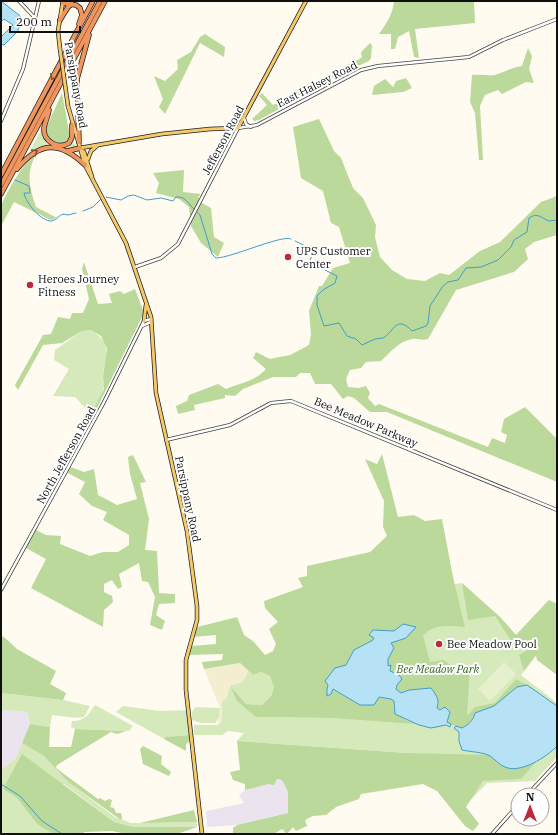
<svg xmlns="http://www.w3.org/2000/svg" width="558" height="835" font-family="'IBM Plex Serif',serif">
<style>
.industrial{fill:#ebe3ed}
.farmland{fill:#f4eed1}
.green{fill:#d6e9bb}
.forest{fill:#bbd99a}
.pitch{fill:#e6f0cc}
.water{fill:#b7e2f5;stroke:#3f9eca}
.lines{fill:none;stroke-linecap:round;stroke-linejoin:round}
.stream{stroke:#3f9eca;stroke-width:1}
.minor-casing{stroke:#424242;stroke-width:4}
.major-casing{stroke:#202020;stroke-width:4.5}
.highway-casing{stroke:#202020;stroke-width:5.5}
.minor{stroke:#fff;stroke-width:2.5}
.major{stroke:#f5c86a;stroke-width:3}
.highway{stroke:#f0955d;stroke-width:4}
.major-bridge-casing{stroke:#202020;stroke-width:4.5;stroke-linecap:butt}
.major-bridge{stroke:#f5c86a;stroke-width:3}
.oneway{stroke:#805236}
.poi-dot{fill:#bc293c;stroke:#fff;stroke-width:1.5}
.labels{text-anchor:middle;stroke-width:4;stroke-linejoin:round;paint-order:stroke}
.street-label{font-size:11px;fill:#0f0f0f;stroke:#fff}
.poi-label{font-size:11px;fill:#0f0f0f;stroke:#fff;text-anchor:start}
.park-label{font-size:11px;font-style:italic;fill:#346520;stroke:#fff}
</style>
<rect width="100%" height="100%" fill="#fffbf1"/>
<!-- industrial -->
<path class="industrial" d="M1 710 27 712 30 724 16 758 1 770Z
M277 779 282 780 288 792V813L237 825 207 827 206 811 244 803 239 795 245 790Z"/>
<!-- farmland -->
<path class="farmland" d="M240 663 253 675 262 705 246 704 232 688 237 702 256 717 218 725 220 708 204 669Z"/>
<!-- green -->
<path class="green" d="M43 126 59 147 73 139 76 148C58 153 48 140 29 153Z
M91 330C112 343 106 354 103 374 102 379 105 385 103 390 100 400 94 406 93 416L75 397 53 396 69 369 54 360 55 350 82 331Z
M462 583 500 617 516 635 549 600 557 604V629L521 675 557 703V757L535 781 487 783 463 808 408 753 237 741 244 733 228 731 222 735H194V725H218L222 721V701L226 699 231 685C242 684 245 681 248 671L253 675 261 672 270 676 274 686 271 696 262 705 246 704 232 688 256 717 333 718 383 595Z
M1 693 63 700 90 706 84 717C75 719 62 716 52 715L50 727 30 724 27 712 1 710Z
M95 705 133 726 129 731 75 729 71 727 72 721C85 721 88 715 95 705Z
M123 706 160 711 187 710 189 735 165 737 164 739 116 712Z
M195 707 220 708 219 718 215 723H201L192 720V712Z
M22 743 44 756 68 782 115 817 131 823 197 822V827H134L114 822 64 784 3 789 17 798 37 824 53 834H1V770L16 758Z"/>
<!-- forest -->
<path class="forest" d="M394 1H474L475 23 415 29 419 58 414 57 409 31 398 37 395 49H391V34H379C386 24 393 14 394 1Z
M205 34 225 47 224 57 200 43 165 114 159 107 163 99 154 76 165 81 178 69 177 60 191 52 200 37Z
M370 43 372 45 371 58 369 61 324 82 346 65 358 60 362 57 361 52Z
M528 48 532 56 529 69 534 83 526 82 502 94 498 90 485 95 480 106 483 160H479L475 113 470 102 472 75C479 74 492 76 495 75 504 72 511 68 522 66Z
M406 78 412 88 403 92 372 95 374 86 385 79 393 87 396 81Z
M312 82 314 90 259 120 254 121 252 119 267 105 259 96 262 93 273 105 291 96 293 91Z
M62 93 70 137 65 143C54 145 47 138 46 128Z
M319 119 334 151 341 158 353 188 363 198 376 225 375 237 380 257 392 270 407 279 425 281 440 273 449 275 480 251 500 242 541 202 557 196V235L534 242 525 249 528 259 514 272 456 290 428 339C421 341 418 338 412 339 399 341 391 352 381 361L366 362 361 368 350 370 346 379 348 387 359 388 366 386 370 393 368 398 375 406 379 404 488 447 492 438 505 443 507 435 501 432 504 419 525 407 557 439V482L387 412H370L354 398 348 396 343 399 331 384H315L310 373H300L296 377H273L243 389 235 396 225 395V398L194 405 195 410 178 414 176 406 187 401 189 395 218 384 226 389C242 382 254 382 266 369L253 358 256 352 270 359 290 355 309 345 311 334 309 311 319 286H322L333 268 350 263 339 227 331 223 323 191 301 178 293 127Z
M36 154C26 174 29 186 36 207L57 218 51 220 14 202 1 226C1 221 0 213 1 207 3 197 27 157 36 154Z
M184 170 183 192 201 194 198 197 202 203 211 208 214 237 224 243 218 257 201 243 191 226 189 207 179 199 156 193 159 183 153 173Z
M84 262 98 304 112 303 109 294 120 291 124 294 135 289 144 313 93 416 94 408 104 389 103 376 107 349 101 336 91 330 82 331 62 343 43 345 18 390 15 385 43 335 51 334 58 317 70 319 72 313H83L89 299 82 269Z
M382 454 398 517 414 515 425 521 442 519 453 577 465 627C450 626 433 623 423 636L430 662 443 660 451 665H470L467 716 475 707 495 703 516 679 527 685C513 688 511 694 501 702 493 708 484 710 475 713 473 721 467 728 458 728L447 722 450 712 445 707 440 710 409 690 399 693 396 689 397 685 389 669 391 665 388 666V659L394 648 391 643 406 638 415 627 403 624 394 631 373 630V640L354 650 332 689 360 705C370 701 385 692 394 701L393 706 405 720 416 724 333 718 256 717 237 701 231 687 246 704 262 705 271 696 274 687 270 676 261 672 253 675 240 663 204 669 202 662 222 660 223 654 189 655 191 646 216 644V635L193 637 197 627 237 617 244 635 253 641 265 655 273 651 276 644 269 629 278 622 265 608 264 601 303 587 298 578 307 576V566L370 552 387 536 383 527 384 501 365 459 377 464Z
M133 455 146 482 140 483 149 519 145 550 157 551 159 593 175 594V603L159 604 156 615 165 621 162 630 150 625 155 597 148 582 142 581 139 563 119 574 122 587 118 589 112 580 104 584V592L112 596 113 602 104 610 103 627 31 588 46 559 26 548 36 530 46 535 61 536 60 544 90 556 103 552H118L129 545V535L103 520 107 512 92 506 79 494 85 482 66 472 71 467 84 472 94 469 98 495 117 505 137 499 130 474 128 457Z
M462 583 500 617 516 635 549 600 557 604V675L537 660 536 655 524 671 519 655 531 648 523 640 512 642 495 616 468 620Z
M3 636 17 649 56 671 50 684 66 693 63 700 1 693V641Z
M30 724 50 727 49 747H71L75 729 126 731 117 734 111 732 57 765 56 768 98 799 100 798 105 801 109 799 112 800 110 807 114 808 116 813H121L122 818 121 820 68 782 44 756 22 743Z
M189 735V742L186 744V751L164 739 165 737Z
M237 741 407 753 489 755 505 767 515 769 536 762 521 779 483 781 466 807 479 824 473 831 465 826 437 791 423 784 361 794 359 799 336 807 326 815 313 816 305 820 307 826 296 831 293 827 287 834 282 829 274 834H233V828L237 825 288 813V792L282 780 277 779 274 785 268 784 245 790V784L233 780 230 772 240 770Z
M143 746 162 756 161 764 171 772 169 776 143 764 140 749Z
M22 754 114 822 134 827H197L177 834H127L112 831 84 832 83 834H53L37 824 17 798 3 789Z
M194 810 197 822 140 823Z"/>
<!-- pitch -->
<path class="pitch" d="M504 662 516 674 490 701 478 689Z"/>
<!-- water -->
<path class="water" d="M1 1 19 15 23 20 17 32 4 45 1 44V37L13 25 4 19 1 22Z
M403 624 416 627 406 638 391 643 394 648 388 659V666L391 665 390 671 399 675 402 679 397 685 396 689 401 693 409 690 431 688C436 695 440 699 437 708L440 710 445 707 450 712 447 722 451 724 450 727 446 725 431 728 419 725 395 714 394 701 391 699 379 697 374 705H360L333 689 331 694 327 696V689L328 685 325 681 335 668 346 665 354 650 373 640 374 638 369 635 373 630 394 631Z
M527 685 557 706V746C547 757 520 774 505 767 499 765 495 759 490 756 483 752 471 752 462 750L459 741V732L454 728 456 726 462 728C468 725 473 721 475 713L494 706 517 687Z"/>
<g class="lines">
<!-- stream -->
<path class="stream" d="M15 180 29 186 30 193H24C26 203 41 222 52 221 57 220 59 215 63 214L68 215 76 213
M106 197 121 200 128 196 134 195 147 200 161 198 173 201 176 197C186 196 188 204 194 209
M83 211 93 207 101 199
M197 212 200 215 212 254 216 258C231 258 283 234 291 239
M295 241 316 251 317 253 312 256 310 260 311 263 337 276 335 283 323 290 317 296V305L324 326 339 323 347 336 356 339 362 345 375 339 383 338C394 332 396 314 412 331L426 326 428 323 430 306 443 286 448 282 458 280 466 268 481 267 498 260 511 247 514 240 527 232 529 218C538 212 541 218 549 221L557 220
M1 784 20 796 42 821 62 834"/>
<!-- minor casing -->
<g class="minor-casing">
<path id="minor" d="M19 1 35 18
M244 118 246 124 251 127
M1 121 23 69 39 1
M135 267 161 258 178 244 238 128 257 125 361 70 378 66 469 57 503 40 557 19
M142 326 151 322
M166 440 230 425 271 403 291 401 557 510
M1 590 104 402 144 321 151 319
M527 795 557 763
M492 834 518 805"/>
</g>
<!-- major casing -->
<g class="major-casing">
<path id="major" d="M60 49 58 31 63 1
M68 106 85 165 126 243 151 317 156 393 187 531 197 606V620L186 660V690L202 834
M80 148 162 134 210 129 238 128 306 1
M80 148 84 152 92 177
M88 159 91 151 98 145
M144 321 146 305"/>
</g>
<!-- highway casing -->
<g class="highway-casing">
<path id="highway" d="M63 3 76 5 80 8 82 15 79 24
M60 20 68 7 72 4
M49 110C48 116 45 122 44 128 43 141 58 150 69 143L72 137V125
M79 142 77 79 89 35
M68 151 80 148
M17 169C39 142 59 140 85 165
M1 175 93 1
M1 185 100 1
M1 194 105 1"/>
</g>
<!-- minor -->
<use href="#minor" class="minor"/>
<!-- major -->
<use href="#major" class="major"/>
<!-- highway -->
<use href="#highway" class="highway"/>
<!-- major-bridge casing -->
<g class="major-bridge-casing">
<path id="major-bridge" d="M60 49 68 106"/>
</g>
<!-- major-bridge -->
<use href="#major-bridge" class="major-bridge"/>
</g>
<!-- one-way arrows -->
<defs><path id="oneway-chevron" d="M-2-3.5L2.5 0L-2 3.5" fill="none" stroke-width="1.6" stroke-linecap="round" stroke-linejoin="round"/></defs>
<g class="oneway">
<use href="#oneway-chevron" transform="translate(53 77) rotate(118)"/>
<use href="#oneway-chevron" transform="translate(35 152) rotate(-31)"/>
</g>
<!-- markers -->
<g class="poi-dot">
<circle cx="288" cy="257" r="4"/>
<circle cx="30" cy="285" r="4"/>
<circle cx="439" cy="644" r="4"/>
</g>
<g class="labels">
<!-- street labels -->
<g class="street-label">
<text transform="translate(317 84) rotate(-27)" y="4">East Halsey Road</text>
<text transform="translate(76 85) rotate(80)" y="4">Parsippany Road</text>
<text transform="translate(223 140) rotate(-62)" y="4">Jefferson Road</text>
<text transform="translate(366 422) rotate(23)" y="4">Bee Meadow Parkway</text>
<text transform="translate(66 455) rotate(-61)" y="4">North Jefferson Road</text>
<text transform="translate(188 499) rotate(78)" y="4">Parsippany Road</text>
</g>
<!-- poi labels -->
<g class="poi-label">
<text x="296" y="255">UPS Customer<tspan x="296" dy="13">Center</tspan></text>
<text x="38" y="283">Heroes Journey<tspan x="38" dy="13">Fitness</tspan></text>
<text x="447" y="648">Bee Meadow Pool</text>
</g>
<!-- park labels -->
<g class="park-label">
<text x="438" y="673">Bee Meadow Park</text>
</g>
</g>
<!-- border -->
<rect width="558" height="835" fill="none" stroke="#0f0f0f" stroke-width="4"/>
<!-- north arrow -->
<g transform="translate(530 807)"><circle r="19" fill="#ffffff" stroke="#9f9f9f"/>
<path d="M0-3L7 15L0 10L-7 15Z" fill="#bc293c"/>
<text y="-6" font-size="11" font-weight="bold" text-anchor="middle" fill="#0f0f0f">N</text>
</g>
<!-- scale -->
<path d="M10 26v6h70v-6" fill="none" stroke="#0f0f0f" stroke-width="2"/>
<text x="16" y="26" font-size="12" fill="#0f0f0f" stroke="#ffffff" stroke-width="3" paint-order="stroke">200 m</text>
</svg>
